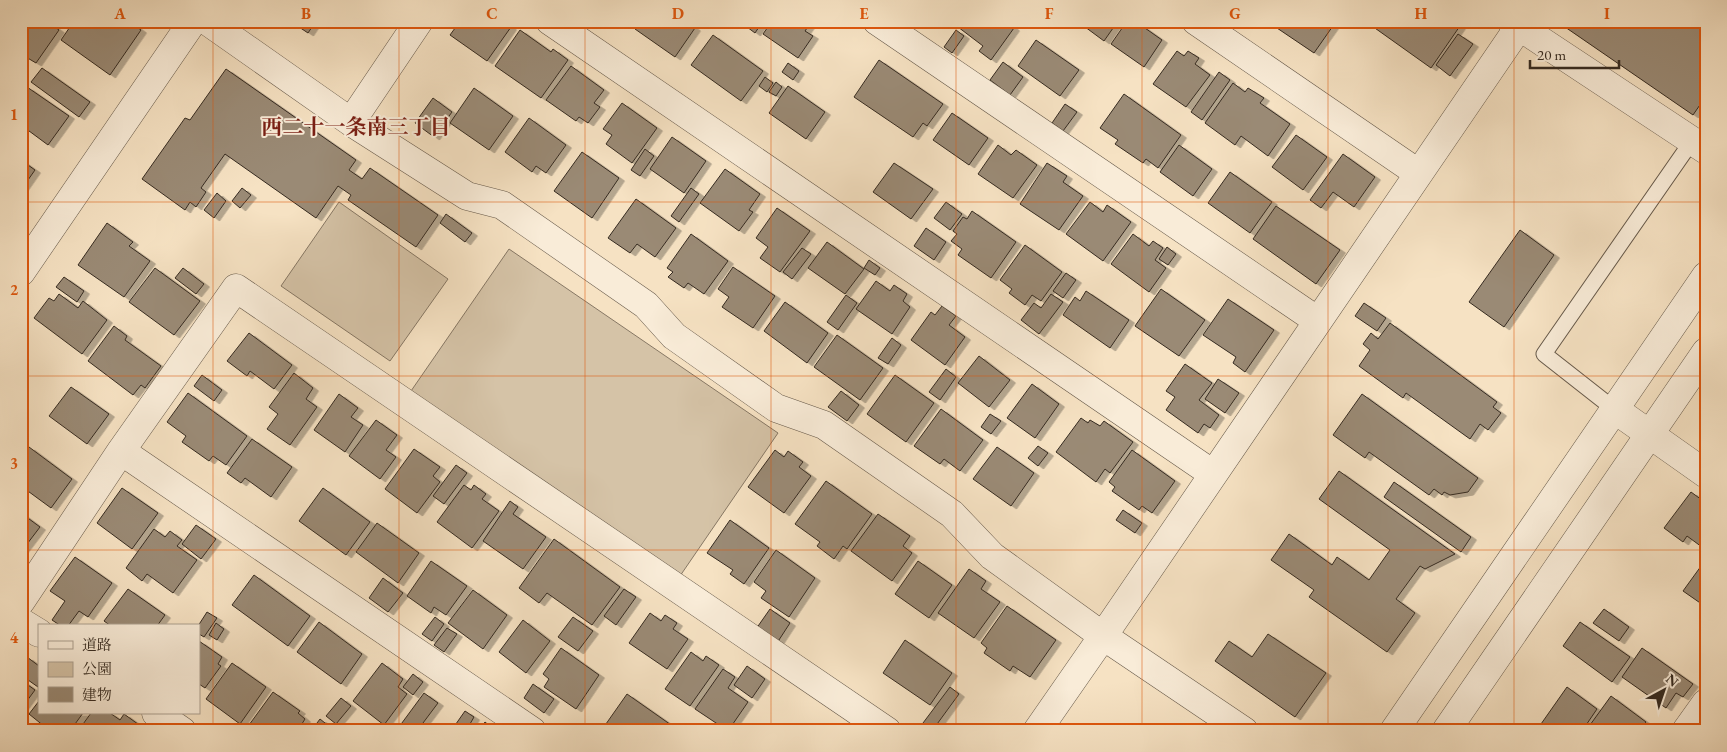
<svg xmlns="http://www.w3.org/2000/svg" width="1727" height="752" font-family="'EB Garamond','Noto Serif JP',serif">
<style>
.green{fill:#d5c3a7;stroke:#867764}
.building{fill:#9a8a75;stroke:#362b21;filter:url(#shadow)}
.lines{fill:none;stroke-linecap:round;stroke-linejoin:round}
.service-casing{stroke:#66594a;stroke-width:17}
.minor-casing{stroke:#66594a;stroke-width:29}
.tertiary-casing{stroke:#66594a;stroke-width:29}
.service{stroke:#f9ecd8;stroke-width:15}
.minor{stroke:#f9ecd8;stroke-width:28}
.tertiary{stroke:#f9ecd8;stroke-width:28}
.grid{fill:none;stroke:#df570d;stroke-width:1;stroke-opacity:0.55}
.labels{text-anchor:middle;stroke-width:4;stroke-linejoin:round;paint-order:stroke}
.neighbourhood-label{font-size:21px;font-weight:bold;fill:#7a1f14;stroke:#f9ecd8}
.neatline{fill:none;stroke:#df570d;stroke-width:2}
.grid-label{font-size:16px;text-anchor:middle;font-weight:bold;fill:#df570d}
</style>
<defs>
<filter id="shadow"><feDropShadow dx="5.5" dy="3" stdDeviation="0" flood-color="#0004"/></filter>
</defs>
<rect width="100%" height="100%" fill="#f6e2c3"/>
<filter id="stains"><feTurbulence type="fractalNoise" baseFrequency=".004" numOctaves="4"/><feColorMatrix values="0 0 0 0 .2 0 0 0 0 .09 0 0 0 0 .02 0 0 0 .5 -.17"/></filter>
<radialGradient id="worn" r=".72"><stop offset=".6" stop-color="#630" stop-opacity="0"/><stop offset="1" stop-color="#630" stop-opacity=".3"/></radialGradient>
<!-- green -->
<path class="green" d="M339 202 448 279 390 361 281 286Z
M509 249 778 433 680 576 411 391Z"/>
<!-- building -->
<path class="building" d="M21 21H47L59 30 36 63 21 54Z
M74 21H129L141 30 110 75 61 40Z
M290 21H316L308 33Z
M455 21H503L511 27 487 61 450 35 458 24Z
M641 21H685L695 28 675 57 635 29Z
M739 21H763L755 33Z
M772 21H812L805 31 813 36 798 58 763 34Z
M962 21H1006L1014 28 991 60 979 51 983 46 958 27Z
M1077 21H1118L1104 41Z
M1127 21H1135L1162 40 1144 67 1111 44Z
M1277 21H1333L1335 23 1314 53 1274 26Z
M1365 21H1460L1462 23 1431 68Z
M1569 21H1706V96L1693 115 1565 27Z
M520 30 551 52 553 49 568 60 541 98 495 66Z
M956 30 964 36 952 53 944 47Z
M1458 34 1473 44 1450 76 1436 65Z
M713 35 763 71 741 101 691 65Z
M1036 40 1079 70 1060 96 1018 66Z
M1177 51 1184 56 1188 51 1199 58 1195 64 1210 75 1186 107 1153 84Z
M879 60 943 104 927 126 923 123 913 137 854 97Z
M1003 62 1023 77 1010 95 990 80Z
M788 63 799 71 793 80 782 72Z
M571 66 604 90 594 103 600 107 588 123 579 117 576 121 546 100Z
M42 68 90 102 79 117 31 82Z
M226 69 356 160 349 170 362 179 370 168 438 215 416 247 348 200 351 195 338 186 316 218 225 154 201 188 206 192 196 207 190 202 185 210 142 179 185 118 190 120Z
M1219 72 1230 80 1202 120 1191 112Z
M765 77 773 83 767 92 759 86Z
M776 82 782 87 776 96 769 92Z
M1233 83 1245 92 1248 88 1264 98 1260 103 1290 124 1268 156 1241 136 1235 145 1205 123Z
M788 86 825 112 806 139 769 113Z
M27 87 69 116 48 145 21 125V95Z
M474 88 513 116 489 150 450 123Z
M1124 94 1181 135 1158 168 1146 159 1143 163 1115 144 1118 140 1100 128Z
M433 98 452 112 434 137 415 123Z
M622 103 657 128 632 163 606 144 612 135 603 129Z
M1065 104 1077 112 1063 131 1052 123Z
M952 113 988 138 969 165 933 140Z
M529 118 566 145 546 173 536 166 532 172 505 152Z
M1296 135 1327 157 1303 190 1272 167Z
M672 137 706 161 684 193 650 169Z
M998 145 1011 155 1016 150 1037 165 1013 198 978 174Z
M1179 145 1212 169 1193 196 1160 172Z
M645 149 654 156 640 176 631 170Z
M582 152 619 178 592 218 554 191Z
M1343 154 1375 177 1354 207 1333 192 1321 208 1310 200Z
M21 160 35 170 21 190Z
M894 163 933 189 911 219 873 192Z
M1047 163 1067 176 1063 182 1083 196 1059 230 1020 204Z
M725 169 760 194 749 210 753 212 739 231 700 203Z
M1230 172 1272 202 1250 233 1208 203Z
M242 188 251 195 240 208 232 201Z
M691 188 699 194 679 222 671 216Z
M217 193 226 201 214 218 204 210Z
M636 199 676 228 655 257 637 244 630 253 608 238Z
M946 202 962 214 950 230 934 218Z
M1090 202 1103 212 1107 205 1131 222 1103 261 1066 234Z
M1276 206 1340 250 1316 284 1253 239Z
M777 208 810 231 780 272 760 258 768 247 756 238Z
M972 211 1016 242 991 278 958 255 962 249 951 241 957 234 953 231 963 217 967 219Z
M446 214 472 233 465 242 440 223Z
M107 223 133 242 129 246 150 261 124 297 78 265Z
M926 228 946 242 934 260 914 246Z
M1520 230 1554 255 1504 327 1469 302Z
M691 234 728 261 704 294 688 283 684 288 668 277 673 272 667 268Z
M1133 234 1149 246 1153 241 1163 248 1155 260 1166 268 1149 292 1111 264Z
M827 242 864 269 845 294 808 268Z
M1025 245 1062 272 1041 301 1032 295 1025 305 1009 293 1012 289 1000 280Z
M1167 247 1176 254 1168 265 1159 259Z
M802 248 811 254 792 279 783 272Z
M869 260 880 268 875 275 864 268Z
M733 267 775 296 753 328 722 307 729 297 718 289Z
M155 268 200 301 174 335 129 302Z
M183 268 204 284 196 294 175 278Z
M1066 273 1076 280 1063 298 1053 291Z
M64 277 84 291 77 302 56 287Z
M876 281 890 291 894 285 907 294 903 301 910 307 892 334 856 309Z
M1161 289 1205 320 1179 356 1135 326Z
M1086 291 1129 320 1110 348 1063 315 1075 297 1080 301Z
M59 294 78 308 83 301 107 320 82 354 34 318 49 298 54 301Z
M1051 294 1063 302 1039 334 1021 320 1034 303 1041 308Z
M846 295 857 303 838 330 827 322Z
M1228 299 1274 330 1245 372 1233 363 1236 357 1203 335Z
M785 302 828 333 807 363 764 331Z
M1364 303 1386 318 1377 331 1355 316Z
M942 306 956 316 949 325 965 337 945 365 911 340 931 312 935 315Z
M1390 323 1497 402 1493 407 1501 413 1488 430 1480 424 1470 439 1406 393 1403 398 1359 366 1370 350 1363 344 1371 333 1378 339Z
M114 326 127 336 125 340 161 366 145 388 141 385 133 395 88 361Z
M249 333 292 365 274 389 250 371 247 376 227 361Z
M837 335 883 368 860 400 814 367Z
M892 338 901 345 888 364 878 358Z
M979 356 1010 380 989 407 958 383Z
M1185 364 1212 383 1199 400 1219 415 1210 428 1204 424 1198 433 1166 410 1175 397 1166 391Z
M946 369 956 377 940 400 929 392Z
M294 373 313 388 306 399 317 407 290 445 267 429 278 414 269 407Z
M202 375 222 390 214 401 194 386Z
M895 375 934 403 906 442 867 414Z
M1218 379 1239 393 1225 413 1205 399Z
M1032 384 1059 404 1035 438 1007 418Z
M71 387 109 414 87 444 49 416Z
M841 391 859 405 847 421 828 407Z
M188 393 247 436 226 465 213 456 209 461 182 442 186 436 167 422Z
M339 394 358 408 351 417 363 425 345 452 314 430Z
M1362 394 1478 478 1468 492 1450 495 1444 492 1442 495 1434 489 1429 495 1369 452 1365 458 1333 435Z
M941 409 983 440 960 471 944 459 940 464 914 446Z
M990 414 1001 421 991 434 981 427Z
M1081 418 1088 423 1090 420 1100 426 1104 421 1133 442 1110 473 1105 469 1096 482 1056 452Z
M376 420 397 435 386 450 396 457 380 479 349 456Z
M252 439 292 467 271 497 245 478 241 483 227 473Z
M1038 446 1048 453 1038 466 1028 458Z
M29 447 72 479 51 508 21 486V458Z
M997 447 1034 473 1011 506 973 479Z
M414 449 440 467 433 476 440 482 417 513 385 489Z
M775 450 784 457 788 451 803 462 799 467 811 476 784 513 748 487Z
M1132 450 1175 481 1152 513 1142 506 1139 510 1112 491 1115 487 1109 482Z
M456 465 467 473 444 504 433 496Z
M1339 471 1455 554 1425 569 1420 566 1396 599 1415 613 1387 652 1309 597 1314 590 1271 560 1289 534 1332 565 1337 557 1369 580 1390 550 1319 499Z
M826 481 872 514 847 549 843 546 834 559 817 546 820 542 795 524Z
M1394 482 1471 537 1461 552 1384 497Z
M464 485 471 490 474 485 486 494 482 499 499 511 472 548 437 522Z
M122 488 158 513 132 549 97 523Z
M323 488 370 522 346 555 299 521Z
M1691 492 1706 503V550L1687 536 1683 542 1664 528Z
M510 501 518 507 513 514 546 537 523 569 483 541Z
M1123 510 1142 523 1135 533 1116 520Z
M21 513 40 527 21 552Z
M878 514 910 536 903 546 912 553 892 581 851 551Z
M730 520 769 548 744 584 730 574 733 570 707 553Z
M377 523 419 553 398 583 356 552Z
M196 525 216 539 201 559 182 544Z
M154 529 165 537 170 531 182 540 177 546 197 560 173 593 147 574 142 581 126 568Z
M554 539 620 587 592 625 547 593 539 603 519 588Z
M776 550 815 578 789 617 761 598 766 591 754 582Z
M75 557 112 583 88 617 79 611 68 626H61L52 620 65 601 50 591Z
M431 561 467 586 446 615 434 607 431 613 407 596Z
M918 561 952 585 929 618 895 594Z
M1704 562 1706 563V607L1683 591Z
M969 569 986 581 981 589 1000 602 974 638 938 613Z
M254 575 310 616 288 646 232 605Z
M383 578 403 593 388 612 369 598Z
M128 589 165 615 157 626H111L104 621Z
M624 589 636 597 616 625 604 616Z
M473 590 507 615 483 649 448 623Z
M1007 606 1056 640 1030 677 1013 666 1010 671 984 653 987 648 981 643Z
M770 609 790 623 777 643 756 629Z
M1604 609 1629 627 1619 641 1593 623Z
M207 612 217 618 204 637 199 634 198 626Z
M650 613 661 621 665 615 677 623 673 629 688 639 667 669 629 643Z
M435 617 444 624 432 641 422 634Z
M573 617 593 631 578 651 558 637Z
M523 620 550 641 526 673 499 652Z
M319 622 362 654 341 684 297 652Z
M1580 622 1630 657 1612 682 1563 646Z
M216 623 224 629 217 640 209 635Z
M447 628 457 634 444 652 434 645Z
M1268 634 1326 673 1295 717 1215 661 1229 641 1252 657Z
M905 640 952 673 930 705 883 673Z
M199 641 222 657 218 664 221 666 205 688 199 684Z
M561 648 599 675 576 709 544 687 549 679 543 674Z
M1642 648 1693 684 1683 697 1676 693 1666 708 1622 677Z
M691 652 703 661 706 656 719 665 690 706 665 689Z
M27 657 39 666 38 687 21 675V665Z
M232 663 266 687 240 724 206 699Z
M382 663 403 679 398 687 407 694 384 725 353 701Z
M747 666 765 679 752 698 734 685Z
M723 669 735 677 728 688 748 702 728 731 695 709Z
M413 674 423 682 413 695 403 687Z
M21 680 35 690 21 709Z
M533 684 554 699 544 713 524 698Z
M950 687 959 694 932 731H917Z
M1567 687 1597 709 1582 731H1551L1541 724Z
M273 692 300 711 298 713 305 719 300 727 303 730 302 731H257L249 725Z
M424 693 438 703 417 731H396Z
M627 694 674 727 671 731H601Z
M1611 696 1646 722 1639 731H1597L1590 725Z
M341 698 351 706 336 724 326 716Z
M39 701V713H83L70 731H50L29 714Z
M465 711 474 717 470 724 479 730 485 722 496 731H451Z
M91 713H110L120 720 124 714 142 727 139 731H78Z
M320 719 335 731H311Z"/>
<g class="lines">
<!-- service casing -->
<g class="service-casing">
<path id="service" d="M1614 409 1544 354 1692 141"/>
</g>
<!-- minor casing -->
<g class="minor-casing">
<path id="minor" d="M207 21 351 122 467 196 502 205 646 305 674 336 776 408 824 425 952 514 992 556 1103 636 1244 731
M550 21 1213 474
M877 21 1318 321
M1196 21 1418 173
M1511 21 1706 150
M351 122 419 21
M1614 409 1706 474
M121 451 532 731
M21 601 121 451 236 288 887 731
M21 622 39 633
M156 713 182 731
M1037 731 1103 636 1523 21
M1686 731 1706 703"/>
</g>
<!-- tertiary casing -->
<g class="tertiary-casing">
<path id="tertiary" d="M21 272 193 21
M1394 731 1706 276
M1446 731 1706 352"/>
</g>
<!-- service -->
<use href="#service" class="service"/>
<!-- minor -->
<use href="#minor" class="minor"/>
<!-- tertiary -->
<use href="#tertiary" class="tertiary"/>
</g>
<!-- grid -->
<path class="grid" d="M213 21V731M399 21V731M585 21V731M771 21V731M956 21V731M1142 21V731M1328 21V731M1514 21V731M21 202H1706M21 376H1706M21 550H1706"/>
<g class="labels">
<!-- neighbourhood labels -->
<g class="neighbourhood-label">
<text x="356" y="134">西二十一条南三丁目</text>
</g>
</g>
<!-- margin -->
<rect width="1727" height="752" fill="none" stroke="#f6e2c3" stroke-width="55"/>
<!-- legend -->
<rect x="38" y="624" width="162" height="90" fill="#f9ecd8" stroke="#ab9f8f"/>
<rect x="48" y="641" width="25" height="8" fill="#f9ecd8" stroke="#ab9f8f"/>
<text x="82" y="650" font-size="15" fill="#362b21">道路</text>
<rect x="48" y="662" width="25" height="15" fill="#d5c3a7" stroke="#ab9f8f"/>
<text x="82" y="674" font-size="15" fill="#362b21">公園</text>
<rect x="48" y="687" width="25" height="15" fill="#9a8a75" stroke="#ab9f8f"/>
<text x="82" y="700" font-size="15" fill="#362b21">建物</text>
<!-- north arrow -->
<g transform="translate(1664 690) rotate(40)" stroke="#f9ecd8" stroke-width="4" paint-order="stroke">
<path d="M0-4L9 19L0 12L-9 19Z" fill="#362b21"/>
<text y="-8" font-size="14" font-weight="bold" text-anchor="middle" fill="#362b21">N</text>
</g>
<!-- scale -->
<path d="M1530 60v8h89v-8" fill="none" stroke="#362b21" stroke-width="2.5"/>
<text x="1537" y="60" font-size="15" fill="#362b21" stroke="#f9ecd8" stroke-width="4" paint-order="stroke">20 m</text>
<rect x="28" y="28" width="1672" height="696" class="neatline"/>
<g class="grid-label">
<text x="120" y="19">A</text>
<text x="306" y="19">B</text>
<text x="492" y="19">C</text>
<text x="678" y="19">D</text>
<text x="864" y="19">E</text>
<text x="1049" y="19">F</text>
<text x="1235" y="19">G</text>
<text x="1421" y="19">H</text>
<text x="1607" y="19">I</text>
<text x="14" y="120">1</text>
<text x="14" y="295">2</text>
<text x="14" y="469">3</text>
<text x="14" y="643">4</text>
</g>
<rect width="100%" height="100%" filter="url(#stains)"/>
<rect width="100%" height="100%" fill="url(#worn)"/>
</svg>
